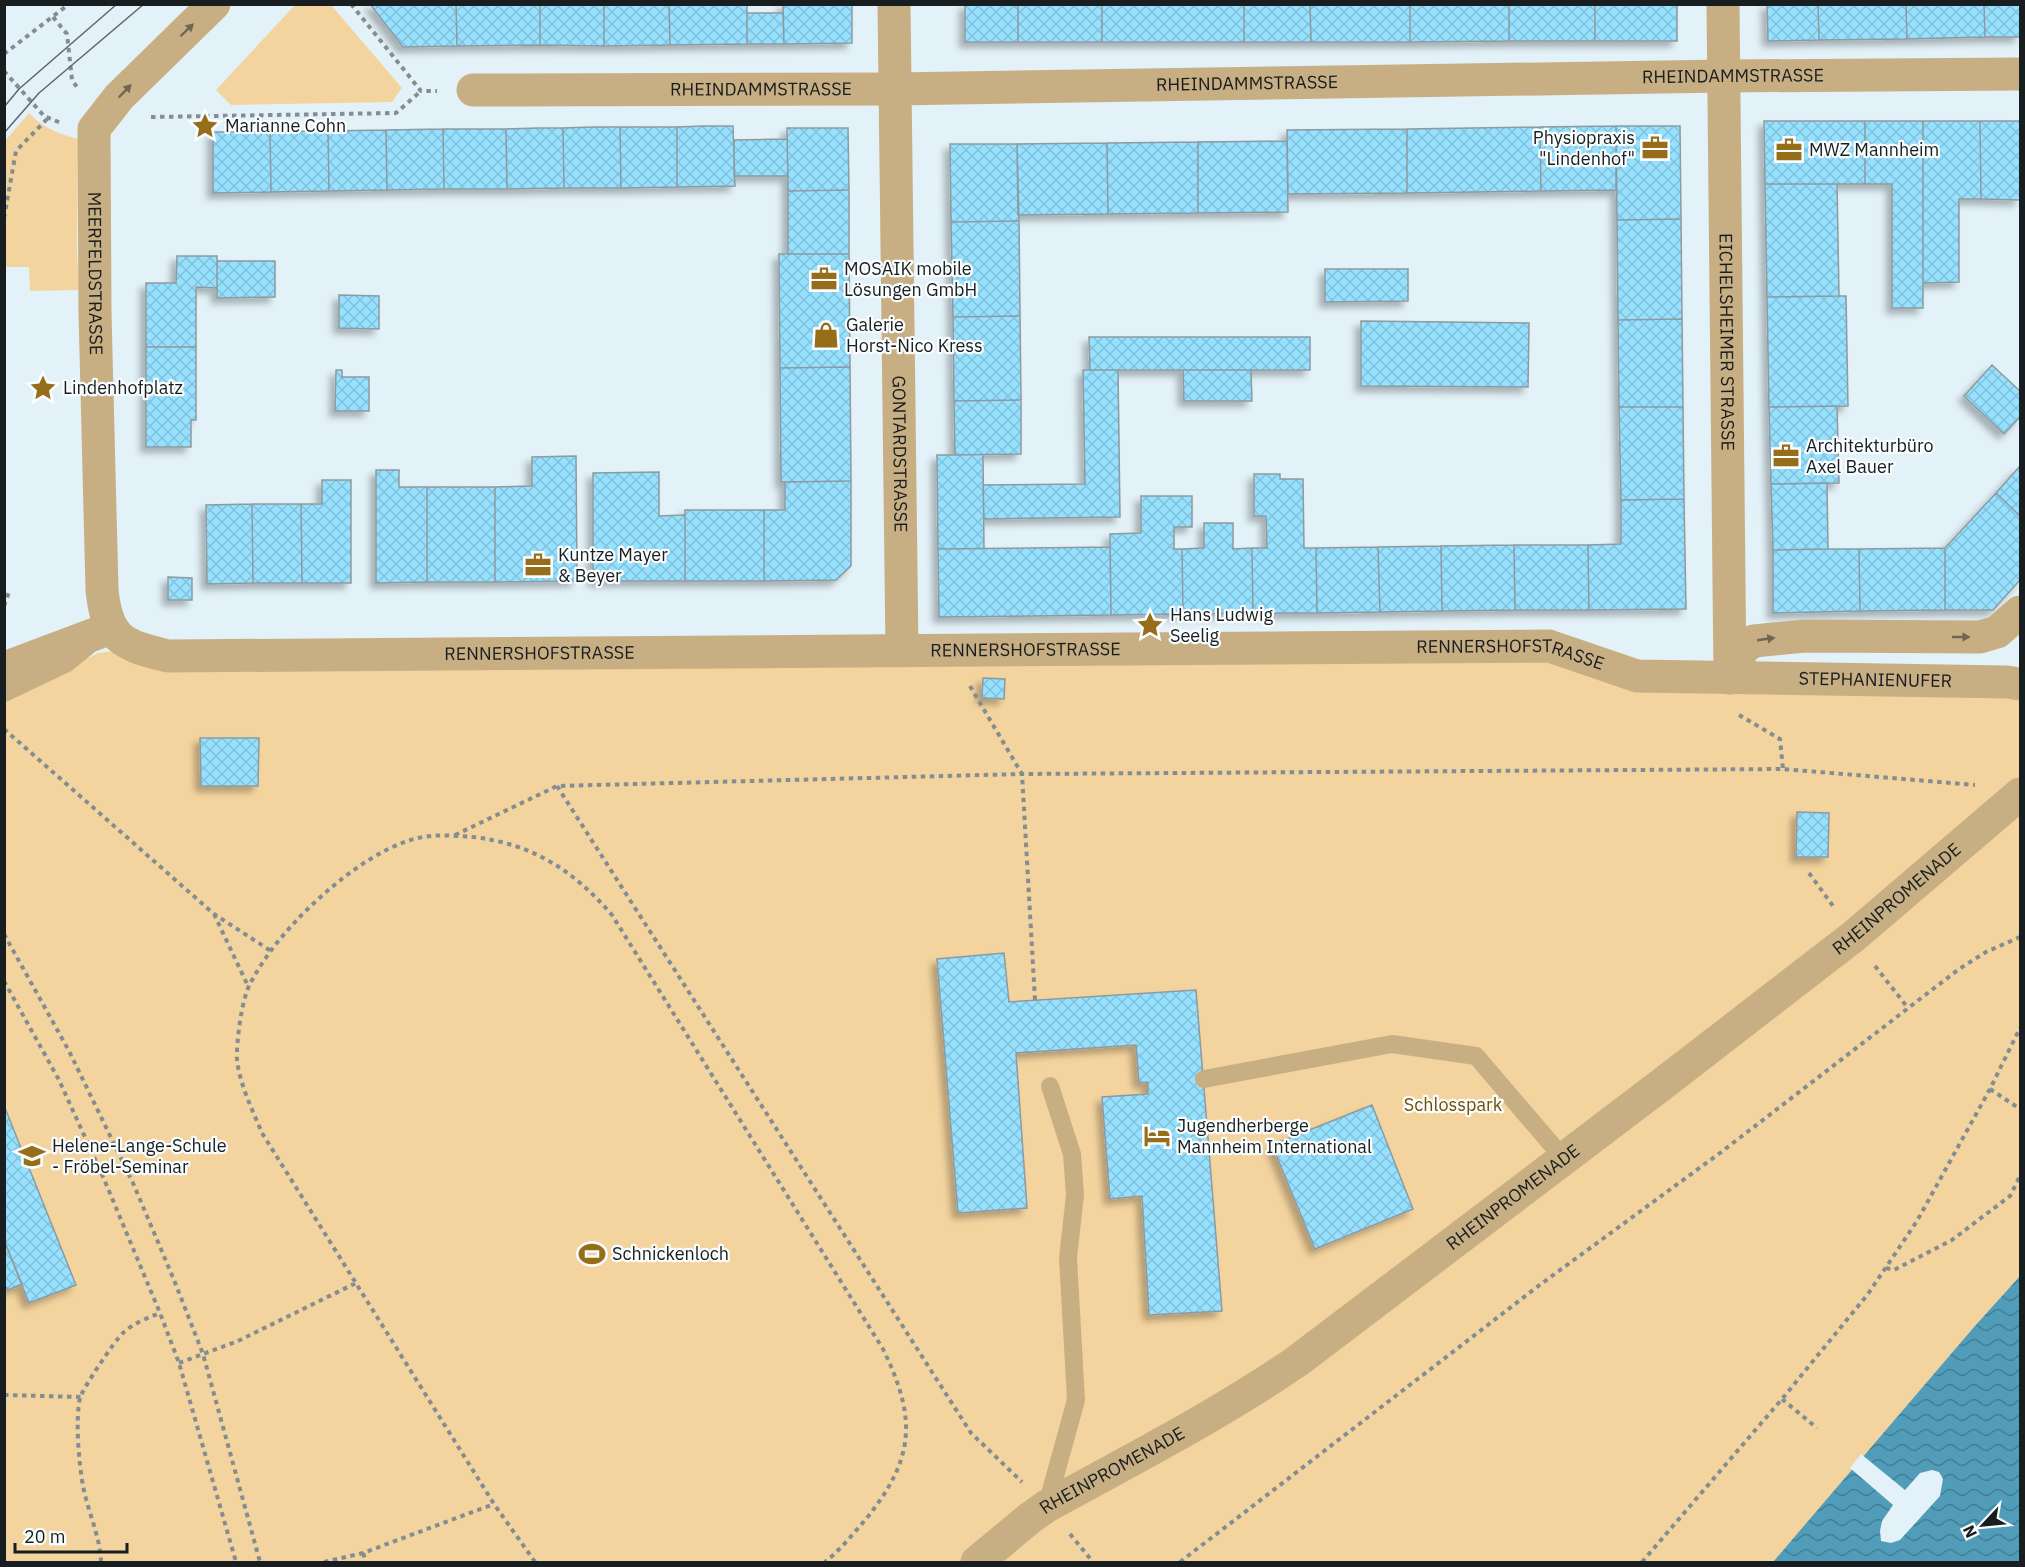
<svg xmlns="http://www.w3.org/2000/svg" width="2025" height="1567" font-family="'IBM Plex Sans',sans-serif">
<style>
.green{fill:#f4d49e}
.water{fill:url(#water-waves)}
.pier{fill:#e3f2f8}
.building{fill:url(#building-cross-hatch);stroke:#8d9aa0;stroke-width:1.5;filter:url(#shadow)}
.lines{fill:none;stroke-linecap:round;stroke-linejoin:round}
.path{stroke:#838d92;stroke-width:4;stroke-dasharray:4.5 4.5;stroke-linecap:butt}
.service{stroke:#c8af83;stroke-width:18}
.minor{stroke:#c8af83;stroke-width:33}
.tram{stroke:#5e6669;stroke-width:1.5}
.oneway{fill:#706651}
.labels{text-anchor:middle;stroke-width:4.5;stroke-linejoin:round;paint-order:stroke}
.street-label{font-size:18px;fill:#181d1f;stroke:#fafdfe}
.poi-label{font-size:18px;fill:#181d1f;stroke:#fafdfe;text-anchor:start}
.park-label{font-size:18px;fill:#715005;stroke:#fafdfe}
</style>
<defs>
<pattern id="water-waves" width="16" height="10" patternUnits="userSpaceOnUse" patternTransform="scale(1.5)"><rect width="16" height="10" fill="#519cb8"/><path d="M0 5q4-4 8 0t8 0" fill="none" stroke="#427f95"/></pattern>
<pattern id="building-cross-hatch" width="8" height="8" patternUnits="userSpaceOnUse" patternTransform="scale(1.5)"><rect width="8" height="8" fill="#96e1ff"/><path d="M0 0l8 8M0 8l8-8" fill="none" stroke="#81c1da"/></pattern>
<filter id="shadow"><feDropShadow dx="-5.5" dy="5.5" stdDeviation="3" flood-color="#0004"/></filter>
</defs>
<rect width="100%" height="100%" fill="#e3f2f8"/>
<!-- green -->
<path class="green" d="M295 5H331L402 88 392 102 231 105 216 90Z
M29 113C43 128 59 134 78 139L77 256 80 289 77 290 30 291 29 267H5V141Z
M1549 646 1637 676 2020 684V1276L1974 1327 1773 1562H5L4 699 98 653 137 648Z"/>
<!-- water -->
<path class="water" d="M2020 1276V1562H1773L1974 1327Z"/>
<!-- pier -->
<path class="pier" d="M1861 1454 1905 1490 1920 1473 1932 1470 1939 1472 1943 1479 1940 1496 1900 1540 1891 1543 1881 1541 1880 1531 1882 1521 1893 1505 1850 1468Z"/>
<!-- building -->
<path class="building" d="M370 4H456L457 46 403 47Z
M456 4H540V45L457 46Z
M540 4H604V46L540 45Z
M604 4H669L670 45 604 46Z
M669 4H747V44L670 45Z
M783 4H852V43L784 44Z
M965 4H1018V42H965Z
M1018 4H1102V42H1018Z
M1102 4H1244V42H1102Z
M1244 4H1310L1311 42H1244Z
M1310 4H1410V42H1311Z
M1410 4H1509V41L1410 42Z
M1509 4H1595V41H1509Z
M1595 4H1677V41H1595Z
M1767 4H1818L1819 40 1768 41Z
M1818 4H1906L1907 39 1819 40Z
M1906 4H1984L1985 37 1907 39Z
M1984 4H2020V37H1985Z
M747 13H783L784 44H747Z
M1764 121H1865V184H1765Z
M1865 121H1923V308H1892V184H1865Z
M1923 121H1980L1981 199H1959V282L1923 283Z
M1980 121H2020V200L1981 199Z
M704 126H733L735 186 677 187V127Z
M1616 126V190L1541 191 1540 127Z
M1616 126H1680L1681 219 1617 220Z
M594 127H620L621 188H564L563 128Z
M620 127H677V187L621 188Z
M1540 127 1541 191 1407 193V129Z
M538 128H563L564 188 507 189 506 129Z
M787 128H848L849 190 788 191Z
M443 129 444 189 387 190 386 130Z
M443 129H506L507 189H444Z
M1407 129V193L1288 194 1287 130Z
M386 130 387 190 329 191 328 131Z
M328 131 329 191 271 192 270 132Z
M213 132H270L271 192 213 193Z
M787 139 788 176H734V140Z
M1287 141 1288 212 1198 213V142Z
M1198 142V213L1108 214 1107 143Z
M1107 143 1108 214 1018 215 1017 144Z
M950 144H1017L1019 221 951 222Z
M1765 184H1837L1839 296 1767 297Z
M849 190V254H788V191Z
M1681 219 1682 319 1618 320 1617 220Z
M1019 221 1020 316 953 317 951 222Z
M779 254H849L850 367 780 368Z
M177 256H217V288L196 287V347H146V283H176Z
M217 261H275V297L217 298Z
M1325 269H1408V301L1325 302Z
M339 295 379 296V329L339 328Z
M1839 296H1846L1848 406 1769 407 1767 297Z
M1020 316 1021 400 954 401 953 317Z
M1682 319 1683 407H1619L1618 320Z
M1361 321 1529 323 1528 387 1361 386Z
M1361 321 1529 323 1528 387 1361 386Z
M1089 337H1310V370H1090Z
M146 347H196V420H191V447H146Z
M1992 365 2020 391V417L2004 434 1964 396Z
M850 367 851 481 781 482 780 368Z
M336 370H342V377H369V411H335Z
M1083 370H1118L1120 517 984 519 983 485 1085 484Z
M1183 370H1251L1252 401H1184Z
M1021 400V454L955 455 954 401Z
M1837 406 1839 483 1771 484 1769 407Z
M1619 407H1683L1684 499 1621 500Z
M937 455H983L984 549H938Z
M576 456 577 581 495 582V487L532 486V457Z
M2020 466V516L1996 493Z
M376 470H399V487H427V582L376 583Z
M659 472V516L685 515V581H593V473Z
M1254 474H1280V479H1303L1304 548H1316L1317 613H1253L1252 548H1267L1266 516H1254Z
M322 480H351V583H302L301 504H322Z
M851 481V566L836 580 764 581V510H785V482Z
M1827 483 1828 549 1773 550 1771 484Z
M427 487H495V582H427Z
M1996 493 2020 516V580L1993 610H1945V548Z
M1141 496H1192V527H1174V549H1182L1183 614 1111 615 1110 534 1141 533Z
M1684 499 1686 609 1589 610 1588 545 1621 544V500Z
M252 504 253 583 207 584 206 505Z
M252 504H301L302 583H253Z
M685 510H764V581H685Z
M1204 523H1233V549L1252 548 1253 613 1183 614 1182 549 1204 548Z
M1514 545 1515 610 1442 611 1441 546Z
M1514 545H1588L1589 610H1515Z
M1441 546 1442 611 1380 612 1378 547Z
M1110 547 1111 615 939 617 938 549Z
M1378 547 1380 612 1317 613 1316 548Z
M1945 548V610L1860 611 1859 549Z
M1828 549H1859L1860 611 1773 613V550Z
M168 577 192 578V600H168Z
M983 678 1005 679 1004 699 982 698Z
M200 738H259L258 786H201Z
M1797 812 1829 813 1828 857H1796Z
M1004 953 1009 1002 1196 990 1222 1311 1149 1315 1142 1196 1110 1199 1102 1097 1148 1094V1082L1139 1083 1136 1045 1016 1053 1027 1208 958 1213 937 959Z
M1372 1105 1413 1209 1315 1249 1272 1145Z
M5 1108 76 1285 29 1303 4 1240Z
M4 1240 22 1284 8 1290 4 1284Z"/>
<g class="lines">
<!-- path -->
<path class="path" d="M351 4 421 91H437
M53 17 67 34 72 80 79 90
M4 54 69 4
M4 71 44 116 61 123
M151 117 396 113 421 91
M4 218 16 151 48 118
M4 606 10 589
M970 686 1022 774 1035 1000
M1739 715 1780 739 1783 769
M4 729 214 914 271 951
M557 786 971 1433 1022 1482
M455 835 557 786 1022 774 1783 769 1975 785
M1809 873 1833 906
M214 914 248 986
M4 934 69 1051 133 1183 174 1280 203 1354 260 1562
M1875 966 1908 1008
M4 981 59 1080 104 1179 160 1313 179 1363 236 1562
M1990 1089 2020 1109
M1886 1268 1894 1270 1952 1240 2010 1196 2020 1176
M179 1363 238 1341 356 1283
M4 1395 81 1397
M1782 1399 1817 1428
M1070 1534 1093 1562
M363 1553 366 1562
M101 1562C100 1536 88 1512 83 1486 79 1463 75 1421 80 1398 83 1388 115 1340 123 1333 133 1323 148 1318 160 1313
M324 1562 363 1553 494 1504
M535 1562 494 1504 262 1133C252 1109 240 1085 237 1060 236 1043 242 998 250 984 262 961 278 940 296 921 326 889 378 845 423 837 440 834 457 836 473 837 533 844 573 870 612 915L883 1349C917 1419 915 1458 866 1519 853 1534 840 1550 825 1562
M1180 1562 1541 1284 1720 1153 1959 969 1986 952 2020 937
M1642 1562 1782 1399 1868 1294 1917 1221 1990 1089 2020 1028"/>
<!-- service -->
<path class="service" d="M4 693 67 663 88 646
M1204 1079 1392 1044 1476 1056 1564 1159
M1047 1505 1076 1400 1068 1258 1075 1195 1072 1154 1050 1086"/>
<!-- minor -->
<g class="minor">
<path id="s1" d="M214 4 119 97 94 129 95 313 102 590C107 640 123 645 168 656L1549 646 1637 676 2007 682 2020 684"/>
<path id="s2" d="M894 4 902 650"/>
<path id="s3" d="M1723 4 1730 678"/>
<path id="s4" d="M473 90 894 89 1724 76 2020 74"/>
<path d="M4 668 111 628"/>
<path d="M1730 678 1743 648 1754 641 1805 636 1980 637 1997 632 2020 612"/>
<path id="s5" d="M977 1562 1030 1518 1047 1506C1131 1460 1217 1416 1296 1362L1661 1085 1854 936 2020 794"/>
</g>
<!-- tram -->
<path class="tram" d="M4 107 19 89 117 4
M4 133 39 93 144 4"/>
</g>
<!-- one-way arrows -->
<defs><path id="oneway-solid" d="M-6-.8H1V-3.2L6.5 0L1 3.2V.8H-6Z" transform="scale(1.5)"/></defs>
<g class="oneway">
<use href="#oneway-solid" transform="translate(187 30) rotate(-44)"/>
<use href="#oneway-solid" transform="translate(125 91) rotate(-46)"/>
<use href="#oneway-solid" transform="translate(1961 637)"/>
<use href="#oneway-solid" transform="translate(1766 639) rotate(-8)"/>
</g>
<!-- icons -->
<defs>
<g id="sight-bare" transform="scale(2.07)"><path d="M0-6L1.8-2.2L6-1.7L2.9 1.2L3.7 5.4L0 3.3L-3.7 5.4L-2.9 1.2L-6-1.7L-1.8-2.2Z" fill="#966d18" stroke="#fafdfe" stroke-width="2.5" paint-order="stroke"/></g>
<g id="office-bare" transform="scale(2.07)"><path d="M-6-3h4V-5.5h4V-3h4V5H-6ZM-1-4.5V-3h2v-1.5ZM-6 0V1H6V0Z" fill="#966d18" stroke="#fafdfe" stroke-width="2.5" paint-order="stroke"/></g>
<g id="shop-bare" transform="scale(2.07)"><path d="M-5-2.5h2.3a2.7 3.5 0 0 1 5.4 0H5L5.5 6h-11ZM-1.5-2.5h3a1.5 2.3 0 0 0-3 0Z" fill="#966d18" stroke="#fafdfe" stroke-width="2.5" paint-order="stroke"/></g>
<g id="hotel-bare" transform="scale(2.07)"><path d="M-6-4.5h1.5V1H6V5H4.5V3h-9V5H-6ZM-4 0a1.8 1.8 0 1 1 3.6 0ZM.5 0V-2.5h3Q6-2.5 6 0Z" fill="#966d18" stroke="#fafdfe" stroke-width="2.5" paint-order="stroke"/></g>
<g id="university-bare" transform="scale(2.07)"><path d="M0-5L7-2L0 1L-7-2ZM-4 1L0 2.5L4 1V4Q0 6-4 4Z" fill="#966d18" stroke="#fafdfe" stroke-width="2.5" paint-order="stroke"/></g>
<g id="stadium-bare" transform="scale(2.07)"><path d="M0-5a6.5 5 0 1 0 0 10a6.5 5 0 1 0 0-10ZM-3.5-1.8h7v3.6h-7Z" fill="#966d18" stroke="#fafdfe" stroke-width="2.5" paint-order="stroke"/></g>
</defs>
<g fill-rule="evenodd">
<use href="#sight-bare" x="205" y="126"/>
<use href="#office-bare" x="1655" y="148"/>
<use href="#office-bare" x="1789" y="150"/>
<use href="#office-bare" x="824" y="279"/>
<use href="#shop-bare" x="826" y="335"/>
<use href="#sight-bare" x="43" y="388"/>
<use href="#office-bare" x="1786" y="456"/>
<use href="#office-bare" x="538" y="565"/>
<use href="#sight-bare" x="1150" y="625"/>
<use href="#hotel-bare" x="1157" y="1136"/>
<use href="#university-bare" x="32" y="1156"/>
<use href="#stadium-bare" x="592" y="1254"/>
</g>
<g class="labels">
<!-- street labels -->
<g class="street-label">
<text dy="6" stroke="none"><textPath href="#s4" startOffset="1260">RHEINDAMMSTRASSE</textPath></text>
<text dy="6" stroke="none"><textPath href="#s4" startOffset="774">RHEINDAMMSTRASSE</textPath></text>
<text dy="6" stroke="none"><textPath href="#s4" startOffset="288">RHEINDAMMSTRASSE</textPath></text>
<text dy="6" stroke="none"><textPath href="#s1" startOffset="318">MEERFELDSTRASSE</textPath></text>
<text dy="6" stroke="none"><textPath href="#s3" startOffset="338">EICHELSHEIMER STRASSE</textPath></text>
<text dy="6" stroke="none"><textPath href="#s2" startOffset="450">GONTARDSTRASSE</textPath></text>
<text dy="6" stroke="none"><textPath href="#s1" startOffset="1596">RENNERSHOFSTRASSE</textPath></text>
<text dy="6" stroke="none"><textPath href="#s1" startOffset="1110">RENNERSHOFSTRASSE</textPath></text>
<text dy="6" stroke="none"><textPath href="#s1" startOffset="2082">RENNERSHOFSTRASSE</textPath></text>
<text dy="6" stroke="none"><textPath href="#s1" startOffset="2451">STEPHANIENUFER</textPath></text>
<text dy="6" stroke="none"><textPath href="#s5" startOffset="1136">RHEINPROMENADE</textPath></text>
<text dy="6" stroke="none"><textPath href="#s5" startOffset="650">RHEINPROMENADE</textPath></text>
<text dy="6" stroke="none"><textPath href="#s5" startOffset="164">RHEINPROMENADE</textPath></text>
</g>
<!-- poi labels -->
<g class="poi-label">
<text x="225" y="132">Marianne Cohn</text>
<text x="1635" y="144" text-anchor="end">Physiopraxis<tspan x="1635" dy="21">"Lindenhof"</tspan></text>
<text x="1809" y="156">MWZ Mannheim</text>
<text x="844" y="275">MOSAIK mobile<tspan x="844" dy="21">Lösungen GmbH</tspan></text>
<text x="846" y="331">Galerie<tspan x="846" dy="21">Horst-Nico Kress</tspan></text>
<text x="63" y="394">Lindenhofplatz</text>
<text x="1806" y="452">Architekturbüro<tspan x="1806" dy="21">Axel Bauer</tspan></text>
<text x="558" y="561">Kuntze Mayer<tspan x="558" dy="21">&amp; Beyer</tspan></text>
<text x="1170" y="621">Hans Ludwig<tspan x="1170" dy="21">Seelig</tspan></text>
<text x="1177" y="1132">Jugendherberge<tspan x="1177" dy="21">Mannheim International</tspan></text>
<text x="52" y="1152">Helene-Lange-Schule<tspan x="52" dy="21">- Fröbel-Seminar</tspan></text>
<text x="612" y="1260">Schnickenloch</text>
</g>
<!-- park labels -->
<g class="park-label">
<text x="1453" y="1111">Schlosspark</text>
</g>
</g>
<!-- border -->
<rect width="2025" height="1567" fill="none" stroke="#181d1f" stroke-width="12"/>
<!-- north arrow -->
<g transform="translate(1983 1525) rotate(244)" stroke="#fafdfe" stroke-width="4.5" paint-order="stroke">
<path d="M0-4.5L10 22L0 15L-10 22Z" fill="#181d1f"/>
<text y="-9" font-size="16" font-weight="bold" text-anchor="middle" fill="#181d1f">N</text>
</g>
<!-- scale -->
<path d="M15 1543v9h112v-9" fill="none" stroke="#181d1f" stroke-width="3"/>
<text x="24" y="1543" font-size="18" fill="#181d1f" stroke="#fafdfe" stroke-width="4.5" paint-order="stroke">20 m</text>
</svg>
